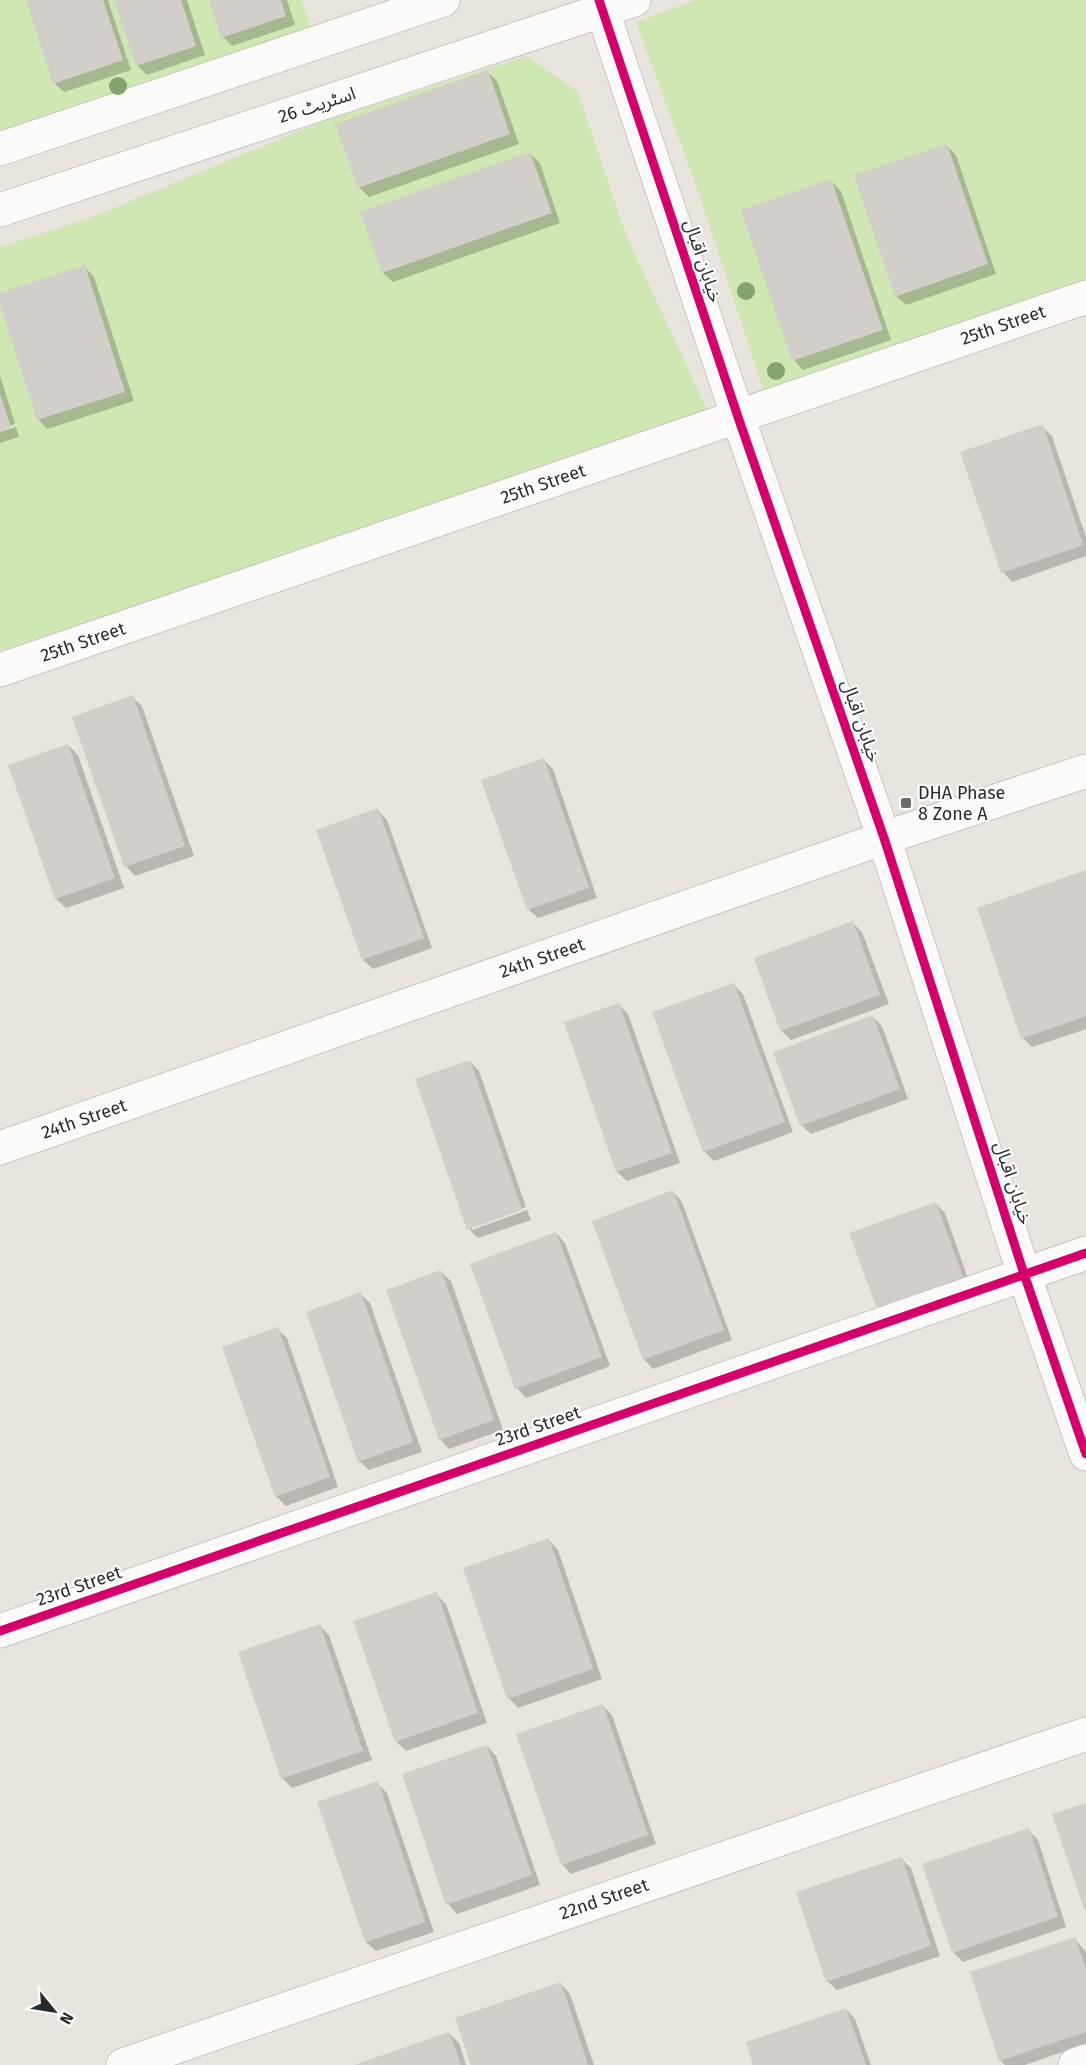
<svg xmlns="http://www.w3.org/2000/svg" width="1086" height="2065" font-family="'Fira Sans','Noto Sans Arabic',sans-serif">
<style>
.green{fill:#cfe7b3}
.shadow{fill:#0003}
.building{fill:#d2ceca}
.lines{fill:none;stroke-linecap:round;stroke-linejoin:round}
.street-casing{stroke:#c6c4c4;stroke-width:35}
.secondary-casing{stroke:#c6c4c4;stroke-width:35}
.street{stroke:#fcfbfa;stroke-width:33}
.secondary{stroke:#fcfbfa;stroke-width:33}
.cycleway-casing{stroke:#fff;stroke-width:13}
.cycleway{stroke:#d6006c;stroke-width:9}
.tree{fill:#84a36e}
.poi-dot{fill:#6d6b69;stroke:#fff;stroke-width:2}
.labels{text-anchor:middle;stroke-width:4.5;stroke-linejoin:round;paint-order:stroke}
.street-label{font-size:18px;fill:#2a2a2a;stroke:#fff}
.poi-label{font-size:18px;fill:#2a2a2a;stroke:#fff;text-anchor:start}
</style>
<rect width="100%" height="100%" fill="#eae4de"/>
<!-- green -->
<path class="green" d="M0 0H301L314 34 0 139Z
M696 0H1086V282L764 392 699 194 636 22Z
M527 56 578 92 626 235 710 416 0 651V247L90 218 326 120Z"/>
<!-- shadow -->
<path class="shadow" d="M27 0H108L131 70 64 92 54 83Z
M116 0H187L205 55 147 75 137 65Z
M211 0H287L295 25 232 46 223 37Z
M488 72 497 81 519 144 369 197 359 187Z
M947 146 956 155 996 274 906 305 896 296Z
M530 154 540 163 560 223 393 282 383 273 362 213Z
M831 181 841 191 891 340 803 370 794 360Z
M85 267 94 277 134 401 47 429 38 419 0 295Z
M0 375 15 424 0 429Z
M1042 426 1052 436 1086 537V556L1012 582 1003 572 962 453Z
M16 427 19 437 0 443V432Z
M132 697 142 706 194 856 135 876 126 866Z
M68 745 78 755 124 888 66 908 56 899Z
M543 759 553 769 597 898 538 918 528 909Z
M378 810 387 820 432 948 373 969 363 960 318 831Z
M1086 872V1029L1032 1047 1023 1038Z
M853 923 862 932 889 1004 791 1040 781 1030Z
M733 984 743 994 793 1132 714 1161 704 1151Z
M618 1004 628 1014 680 1163 627 1181 617 1172 566 1023Z
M873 1017 882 1026 908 1099 811 1134 801 1125Z
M470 1061 479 1071 526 1207 472 1226V1230L527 1210 531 1220 478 1238 469 1229Z
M673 1192 682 1202 732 1340 653 1369 644 1359Z
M935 1203 945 1213 971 1287 887 1317Z
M556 1233 565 1243 610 1366 526 1398 517 1388Z
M441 1272 451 1281 503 1430 449 1449 440 1439Z
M360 1293 370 1303 422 1452 369 1470 359 1461Z
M277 1329 287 1338 338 1487 286 1506 276 1496Z
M549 1540 558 1550 602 1679 518 1708 509 1698Z
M436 1594 446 1604 487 1723 406 1751 396 1741Z
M319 1625 329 1635 372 1760 292 1788 282 1778Z
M603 1706 612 1715 656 1844 571 1874 562 1864Z
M487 1746 496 1756 540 1885 457 1914 448 1904Z
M377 1783 387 1793 434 1932 376 1951 366 1942 319 1803Z
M1028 1830 1038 1840 1066 1927 963 1962 953 1952Z
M901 1859 911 1868 940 1956 837 1990 827 1981Z
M1075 1939 1086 1952V2044L1025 2065H1005L1000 2060Z
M561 1984 570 1994 594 2065H472Z
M846 2009 855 2019 871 2065H755Z
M449 2033 459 2043 466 2065H358Z"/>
<!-- building -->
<path class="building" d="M26 0H103L123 60 53 84Z
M114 0H181L196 46 136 66Z
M209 0H281L286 16 221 38Z
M488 70 510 134 358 188 335 124Z
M947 144 988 264 895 297 854 175Z
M530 152 552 213 382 273 360 212Z
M831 179 883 330 792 361 741 210Z
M85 265 125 392 37 420 0 304V293Z
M0 394 11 427 0 431Z
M1043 424 1083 545 1001 573 960 452Z
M133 695 185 846 124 867 72 717Z
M68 744 115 878 55 899 8 765Z
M544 758 589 888 527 910 481 780Z
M378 808 424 938 362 960 316 830Z
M1086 870V1016L1021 1039 977 908Z
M853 921 880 995 780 1031 754 958Z
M734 983 785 1122 703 1152 652 1012Z
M619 1003 672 1153 616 1172 564 1022Z
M873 1015 900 1089 800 1126 773 1052Z
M470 1060 522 1210 467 1230 415 1079Z
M673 1190 724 1330 643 1360 592 1221Z
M936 1202 963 1277 877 1309 849 1233Z
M556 1232 602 1357 515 1389 470 1264Z
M441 1270 494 1420 439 1440 386 1290Z
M361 1292 413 1442 358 1462 306 1312Z
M278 1327 330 1477 275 1497 222 1347Z
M549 1538 593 1669 507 1699 463 1568Z
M437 1592 478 1713 395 1742 353 1621Z
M320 1624 363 1751 281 1779 238 1652Z
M603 1704 648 1835 561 1865 516 1734Z
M487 1745 532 1875 446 1905 402 1774Z
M378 1781 425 1922 365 1942 317 1802Z
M1086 1803V1909H1084L1052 1814Z
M1029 1828 1058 1917 952 1953 922 1864Z
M902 1857 931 1946 826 1982 796 1892Z
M1075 1937 1086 1969V2032L999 2061 970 1972Z
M561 1982 588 2065H471L455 2018Z
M846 2008 866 2065H753L746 2042Z
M449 2032 461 2065H354Z"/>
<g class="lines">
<!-- street casing -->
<g class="street-casing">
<path id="street" d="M0 670 1086 297
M0 1148 884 838 1086 771
M0 1631 1086 1253
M123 2065 1086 1734"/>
</g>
<!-- secondary casing -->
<g class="secondary-casing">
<path id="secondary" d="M599 0 738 417 884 838 1024 1274 1086 1454
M0 149 443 0
M0 210 634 0
M1075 2065 1086 2061"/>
</g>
<!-- street -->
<use href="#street" class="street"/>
<!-- secondary -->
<use href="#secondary" class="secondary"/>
<!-- cycleway casing -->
<g class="cycleway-casing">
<path id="cycleway" d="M599 0 738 417 884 838 1024 1274 1086 1454
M0 1631 1086 1253"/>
</g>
<!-- cycleway -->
<use href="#cycleway" class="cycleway"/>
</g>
<!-- trees -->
<g class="tree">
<circle cx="118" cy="86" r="9"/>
<circle cx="746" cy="291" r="9"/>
<circle cx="776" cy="371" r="9"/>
</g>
<!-- markers -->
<rect class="poi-dot" x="900" y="797" width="12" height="12" rx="3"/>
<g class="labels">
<!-- street labels -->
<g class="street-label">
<text transform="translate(317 105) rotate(-18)" y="6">اسٹریٹ 26</text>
<text transform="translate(703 261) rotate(72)" y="6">خیابان اقبال</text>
<text transform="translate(1003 325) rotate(-19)" y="6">25th Street</text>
<text transform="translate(543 484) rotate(-19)" y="6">25th Street</text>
<text transform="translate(83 642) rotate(-19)" y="6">25th Street</text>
<text transform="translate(861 721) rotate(71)" y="6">خیابان اقبال</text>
<text transform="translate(542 958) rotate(-19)" y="6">24th Street</text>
<text transform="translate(84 1119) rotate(-19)" y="6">24th Street</text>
<text transform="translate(1013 1183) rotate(72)" y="6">خیابان اقبال</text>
<text transform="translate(538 1426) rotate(-19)" y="6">23rd Street</text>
<text transform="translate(79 1586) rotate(-19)" y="6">23rd Street</text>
<text transform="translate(604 1899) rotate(-19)" y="6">22nd Street</text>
</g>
<!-- poi labels -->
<g class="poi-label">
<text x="918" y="799">DHA Phase<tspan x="918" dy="21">8 Zone A</tspan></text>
</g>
</g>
<!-- north arrow -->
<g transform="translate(54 2011) rotate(120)" stroke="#ffffff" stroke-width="4.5" paint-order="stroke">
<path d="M0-4.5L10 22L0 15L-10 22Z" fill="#2a2a2a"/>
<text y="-9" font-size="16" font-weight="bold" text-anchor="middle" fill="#2a2a2a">N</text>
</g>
</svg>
